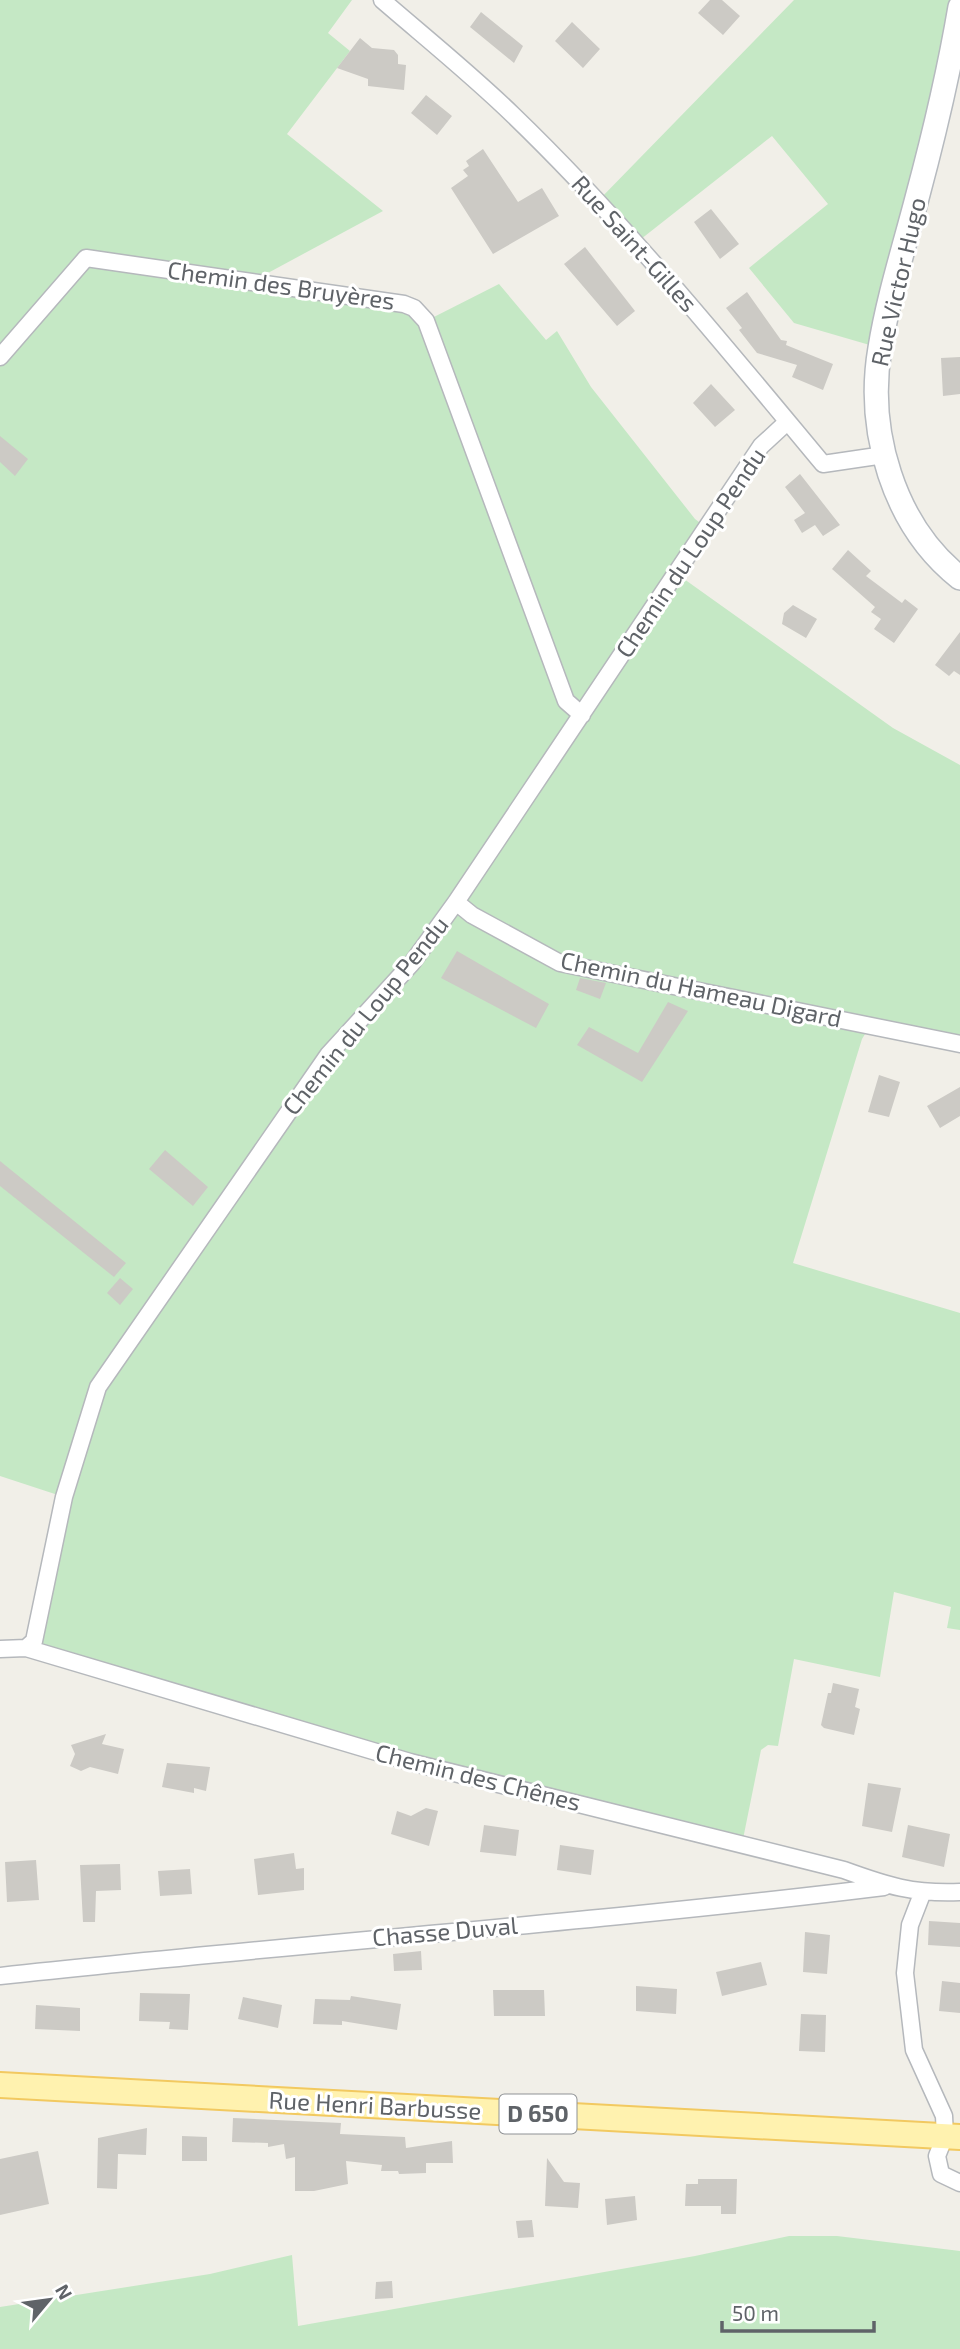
<svg xmlns="http://www.w3.org/2000/svg" width="960" height="2349" font-family="'Exo 2',sans-serif">
<style>
.green{fill:#c5e8c5}
.building{fill:#cccac5}
.lines{fill:none;stroke-linecap:round;stroke-linejoin:round}
.street-casing{stroke:#b5b8bc;stroke-width:19}
.secondary-casing{stroke:#b6babf;stroke-width:26}
.primary-casing{stroke:#f2c960;stroke-width:28}
.street{stroke:#fff;stroke-width:16}
.secondary{stroke:#fff;stroke-width:23}
.primary{stroke:#fff2af;stroke-width:24}
.labels{text-anchor:middle;stroke-width:6;stroke-linejoin:round;paint-order:stroke}
.shield{fill:#fff;stroke:#8f9295;stroke-width:2}
.shield-label{font-size:23px;font-weight:bold;fill:#5f6368}
.street-label{font-size:24px;fill:#5f6368;stroke:#fff}
</style>
<rect width="100%" height="100%" fill="#f1efe8"/>
<!-- green -->
<path class="green" d="M0 0H352L328 33 350 51 287 134 383 211 253 281 404 304 426 321 499 284 546 340 557 331 591 387 695 519 707 528 677 574 893 728 960 765V1044L870 1026 862 1039 793 1263 960 1313V1630L947 1628 951 1607 894 1592 880 1677 794 1659 778 1746 768 1745 761 1750 742 1844 410 1762 26 1648 64 1497 0 1476Z
M794 0H960L880 348 794 323 749 268 828 204 772 136 636 243 597 202Z
M789 2236H837L960 2251V2349H0V2307L210 2274 292 2255 298 2326 695 2256Z"/>
<!-- building -->
<path class="building" d="M710 0H722L740 16 723 35 698 13Z
M481 12 523 46 514 63 470 27Z
M572 22 600 49 583 68 555 41Z
M360 38 372 48 394 50 398 55V64L406 65 404 90 368 86V79L337 68Z
M426 95 452 116 437 135 411 113Z
M483 149 518 202 542 188 559 216 493 254 451 188 468 176 463 170 469 166 466 161Z
M711 209 739 244 720 259 694 222Z
M585 247 635 311 617 326 564 264Z
M747 292 781 340 787 341 786 345 833 364 823 390 792 377 797 365 757 353 739 330 742 328 726 308Z
M960 357V394L943 396 941 358Z
M711 384 735 410 715 427 693 403Z
M0 436 28 459 15 476 0 462Z
M800 474 840 525 823 536 815 525 802 533 794 520 805 513 785 487Z
M848 550 871 571 866 576 902 603 905 599 918 609 894 643 874 629 881 619 871 612 875 607 832 569Z
M793 605 817 619 806 638 782 624 784 613Z
M960 632V675L954 671 949 676 935 665Z
M457 951 549 1004 536 1028 441 978Z
M580 978 606 983 600 999 576 990Z
M668 1002 688 1011 642 1082 577 1045 589 1027 638 1053Z
M879 1075 900 1082 889 1117 868 1112Z
M960 1087V1116L940 1128 927 1106Z
M165 1150 208 1187 193 1206 149 1169Z
M0 1161 126 1263 114 1277 0 1186Z
M120 1278 133 1289 120 1305 107 1293Z
M833 1683 859 1689 855 1707 860 1709 854 1735 824 1728 821 1725 828 1693H831Z
M106 1734 102 1744 124 1749 118 1774 90 1767 81 1771 70 1766 75 1754 71 1745Z
M167 1763 210 1767 206 1791 194 1788V1793L162 1787Z
M868 1783 901 1788 892 1832 862 1826Z
M426 1808 438 1811 429 1846 391 1834 397 1811 411 1816Z
M484 1825 519 1830 516 1856 480 1852Z
M908 1825 950 1834 944 1867 902 1857Z
M560 1845 594 1850 591 1875 557 1870Z
M294 1853 296 1869 304 1868V1890L258 1895 254 1859Z
M36 1860 39 1900 7 1902 5 1862Z
M120 1864 121 1890 96 1891 95 1922H83L80 1865Z
M190 1869 192 1894 160 1896 158 1871Z
M929 1921 960 1923V1947L928 1945Z
M805 1932 830 1935 827 1974 803 1972Z
M421 1951 422 1970 394 1971 393 1954Z
M761 1962 767 1985 722 1996 716 1972Z
M942 1981 960 1983V2013L939 2011Z
M636 1986 677 1989 676 2014 636 2011Z
M493 1990H544L545 2016H494Z
M140 1993 190 1994 188 2030 169 2029 170 2022 139 2021Z
M351 1996 401 2004 397 2030 342 2021V2025L313 2024 315 1999 350 2000Z
M243 1997 282 2005 278 2028 238 2019Z
M36 2005 80 2008V2031L35 2029Z
M801 2014 826 2015 825 2052 799 2051Z
M233 2118 341 2123 340 2134 405 2137 406 2148 452 2141 453 2163H426V2173L399 2174 398 2171H381L382 2165 346 2161 348 2184 314 2191H295V2157L286 2159 284 2144 268 2147V2143L232 2142Z
M147 2128 146 2155 118 2154 117 2189 97 2188 98 2138Z
M182 2136 207 2137V2161H182Z
M38 2151 49 2204 0 2215V2159Z
M547 2158 564 2182 580 2183 578 2208 545 2206Z
M698 2179H737L736 2214H721V2206H685L686 2184H698Z
M635 2196 637 2220 607 2225 605 2199Z
M532 2220 534 2237 518 2238 516 2221Z
M392 2281 393 2298 375 2299 376 2282Z"/>
<g class="lines">
<!-- street casing -->
<g class="street-casing">
<path id="street" d="M382 0C426 38 472 75 513 115 625 223 724 345 823 464L884 455
M0 357 86 258 404 304 414 308 426 321 566 701 582 715
M456 902 472 915 560 963 960 1044
M26 1648 34 1641 64 1497 98 1387 328 1055 412 963 456 902 761 446 787 422
M0 1649 26 1648 410 1762 844 1870C888 1886 913 1894 960 1892
M922 1894 910 1925 905 1973 914 2050 944 2116 945 2136 937 2156 941 2174 960 2183
M0 1976C294 1944 590 1923 884 1887"/>
</g>
<!-- secondary casing -->
<g class="secondary-casing">
<path id="secondary" d="M960 7C949 72 934 135 917 198 904 248 888 298 880 348 866 430 893 525 960 578"/>
</g>
<!-- primary casing -->
<g class="primary-casing">
<path id="primary" d="M0 2085 960 2137"/>
</g>
<!-- street -->
<use href="#street" class="street"/>
<!-- secondary -->
<use href="#secondary" class="secondary"/>
<!-- primary -->
<use href="#primary" class="primary"/>
</g>
<g class="labels">
<!-- shield labels -->
<rect class="shield" x="499.5" y="2094.5" width="77" height="39" rx="5"/>
<g class="shield-label">
<text x="538" y="2122">D 650</text>
</g>
<!-- street labels -->
<g class="street-label">
<text transform="translate(634 244) rotate(48)" y="8">Rue Saint-Gilles</text>
<text transform="translate(899 282) rotate(-77)" y="8">Rue Victor Hugo</text>
<text transform="translate(281 286) rotate(8)" y="8">Chemin des Bruyères</text>
<text transform="translate(691 553) rotate(-56)" y="8">Chemin du Loup Pendu</text>
<text transform="translate(701 990) rotate(12)" y="8">Chemin du Hameau Digard</text>
<text transform="translate(366 1016) rotate(-51)" y="8">Chemin du Loup Pendu</text>
<text transform="translate(478 1778) rotate(14)" y="8">Chemin des Chênes</text>
<text transform="translate(445 1932) rotate(-5)" y="8">Chasse Duval</text>
<text transform="translate(375 2106) rotate(3)" y="8">Rue Henri Barbusse</text>
</g>
</g>
<!-- north arrow -->
<g transform="translate(49 2300) rotate(61)" stroke="#ffffff" stroke-width="5" paint-order="stroke">
<path d="M0-5L12 26L0 18L-12 26Z" fill="#5f6368"/>
<text y="-10" font-size="19" font-weight="bold" text-anchor="middle" fill="#5f6368">N</text>
</g>
<!-- scale -->
<path d="M722 2321v10h152v-10" fill="none" stroke="#5f6368" stroke-width="3.5"/>
<text x="732" y="2321" font-size="21" fill="#5f6368" stroke="#ffffff" stroke-width="5" paint-order="stroke">50 m</text>
</svg>
